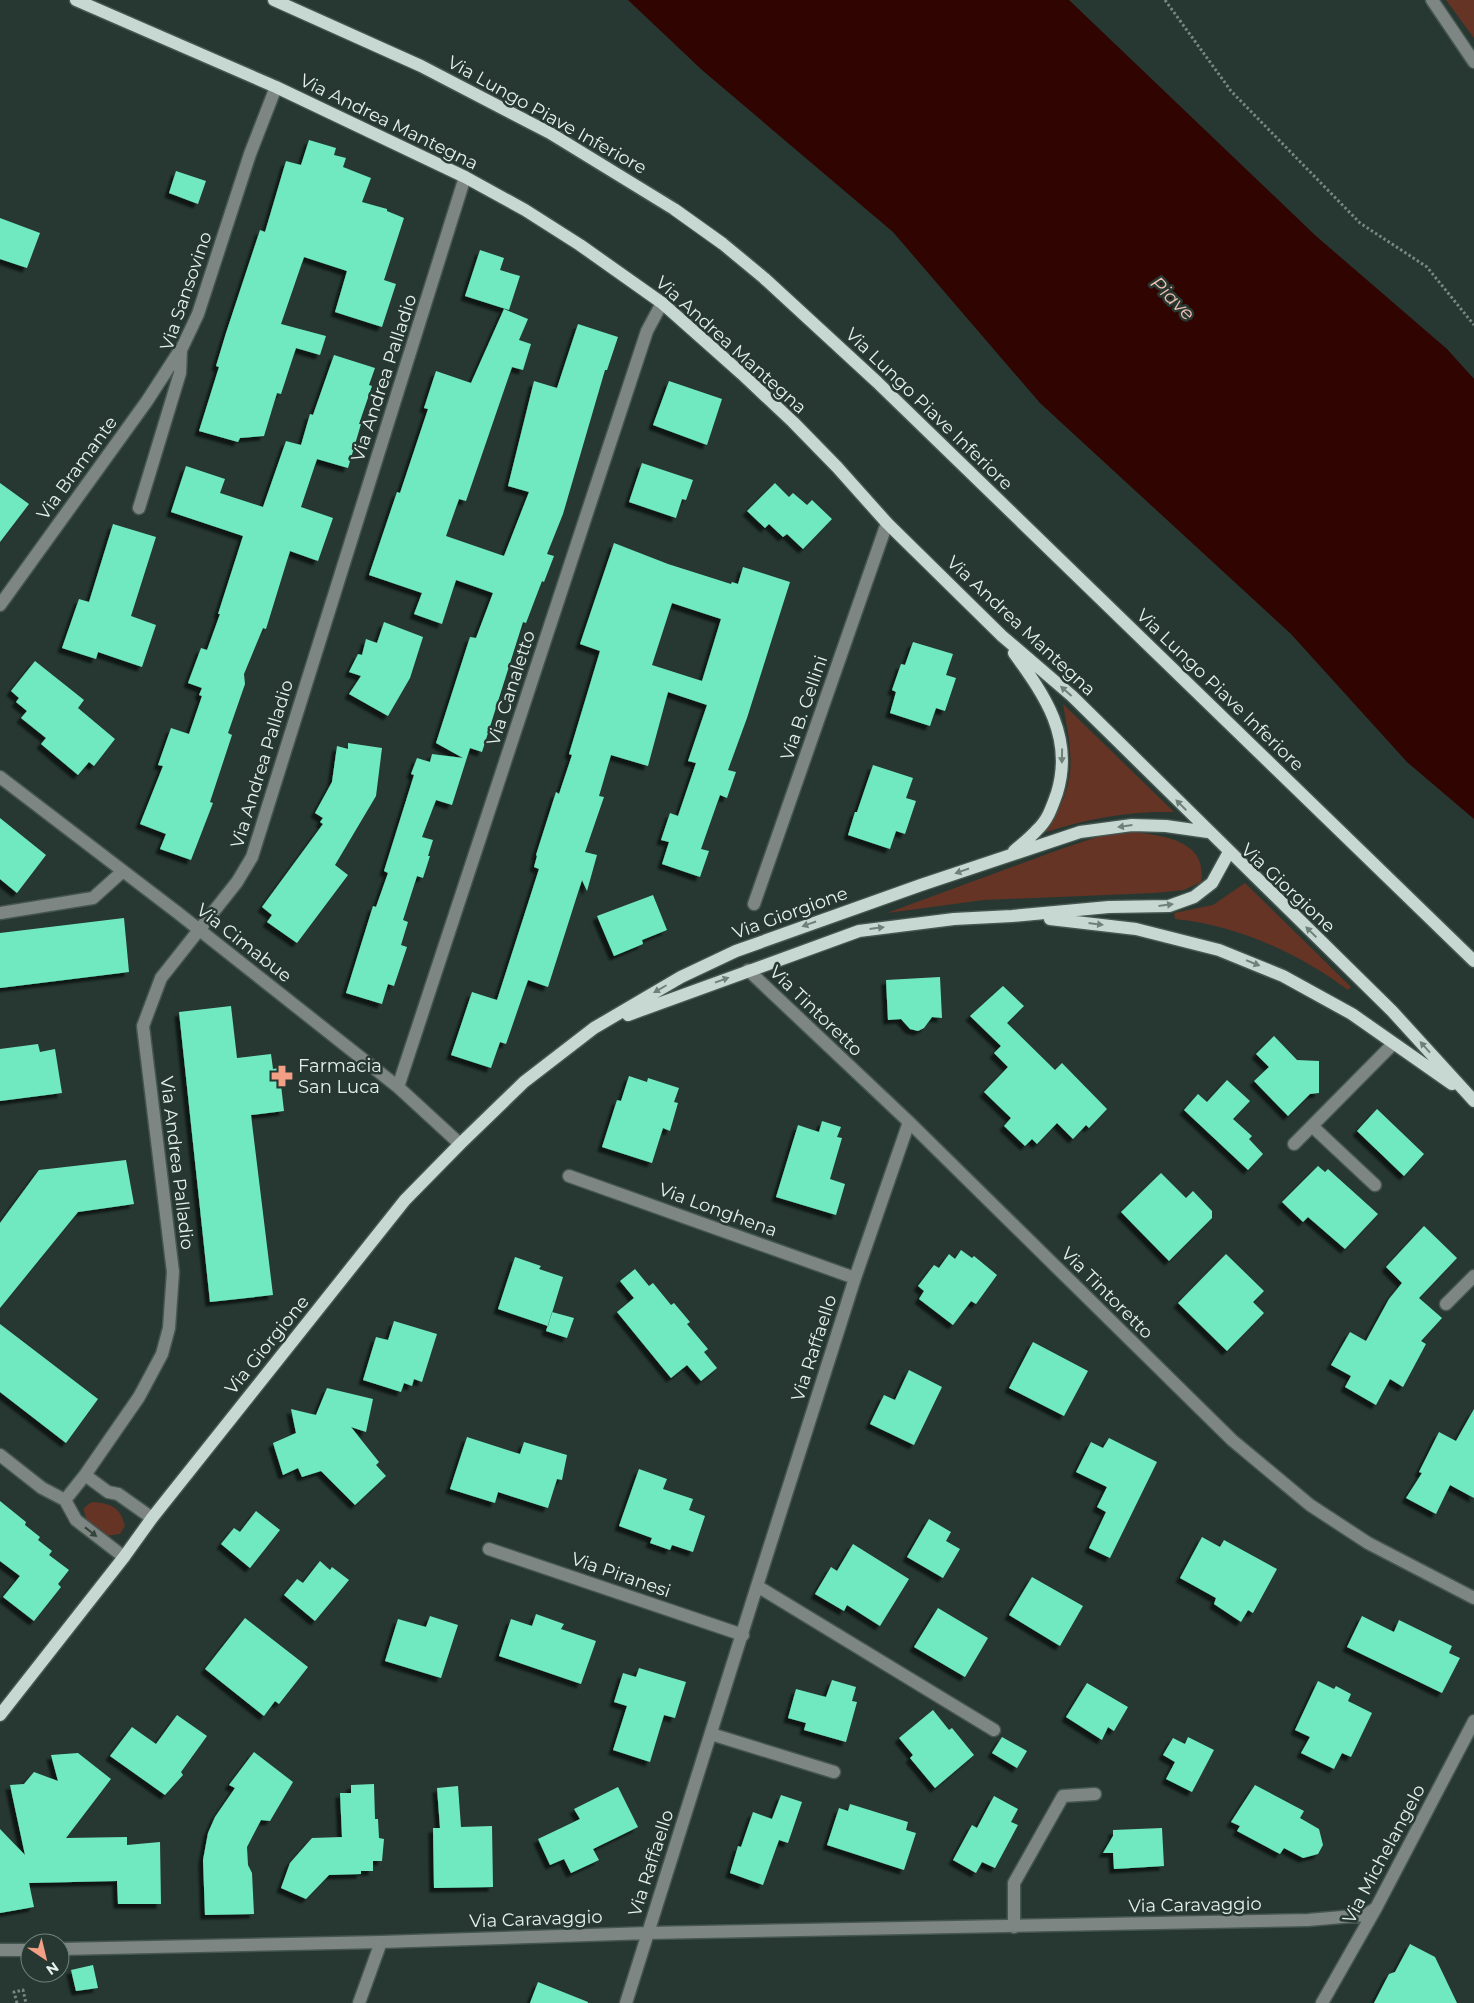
<svg xmlns="http://www.w3.org/2000/svg" width="1474" height="2003" font-family="Montserrat,sans-serif">
<style>
.green{fill:#663425}
.water{fill:#300400}
.building{fill:#71e9c0;fill-rule:evenodd;filter:url(#shadow)}
.lines{fill:none;stroke-linecap:round;stroke-linejoin:round}
.minor-casing{stroke:#45554f;stroke-width:15}
.major-casing{stroke:#45554f;stroke-width:15}
.path{stroke:#788781;stroke-width:3;stroke-dasharray:2.5 2.5;stroke-linecap:butt}
.minor{stroke:#7d8682;stroke-width:12}
.major{stroke:#c6d8d1;stroke-width:12}
.oneway{fill:#6e8079}
.oneway2{fill:#33443d}
.labels{text-anchor:middle;stroke-width:5;stroke-linejoin:round;paint-order:stroke}
.street-label{font-size:18px;fill:#e5f0ec;stroke:#263831}
.poi-label{font-size:18px;fill:#e5f0ec;stroke:#263831;text-anchor:start}
.water-label{font-size:19px;font-style:italic;fill:#f1bfb0;stroke:#263831}
</style>
<defs>
<filter id="shadow"><feDropShadow dx="-4.5" dy="4.5" stdDeviation="1" flood-color="#0009"/></filter>
</defs>
<rect width="100%" height="100%" fill="#263831"/>
<!-- green -->
<path class="green" d="M1446 0H1474V38Z
M1063 704 1174 812C1129 811 1089 818 1046 832 1078 781 1073 760 1063 704Z
M1134 832C1163 836 1208 840 1201 882L1184 890 1155 893 984 900 887 913 1061 849 1103 835Z
M1245 883 1351 987 1348 990C1298 953 1237 925 1175 919L1174 913 1213 905Z
M95 1502C113 1504 121 1509 125 1526L120 1534 106 1536C97 1529 83 1521 84 1508L90 1503Z"/>
<!-- water -->
<path class="water" d="M628 0H1069L1316 236 1447 349 1474 379V819L1407 762 1291 634 1040 403 893 232 702 70Z"/>
<!-- building -->
<path class="building" d="M309 140 336 148 334 155 346 158 343 167 371 178 362 202 387 209V211L404 218 384 280 396 284 382 327 335 312 347 271 304 257 281 324 326 336 320 355 296 348 281 394 277 393 264 436 240 438 238 442 199 431 219 367 216 366 226 333 260 230 265 232 286 161 301 165Z
M176 171 206 181 198 204 169 193Z
M0 218 40 233 27 268 0 259Z
M480 250 504 258 500 270 520 276 509 310 465 296Z
M504 309 528 319 519 340 531 344 523 370 512 367 466 501 459 499 446 536 504 556 529 492 508 486 534 381 557 388 578 324 618 337 607 370H605L563 514 547 554 554 556 544 582 542 581 526 623 523 622 482 752 470 748 452 805 436 800 422 837 433 840 428 856H430L423 878 417 876 403 920 408 922 401 945 407 947 394 986 388 984 382 1004 346 993 373 906 376 907 388 873 384 871 414 775 411 774 417 758 430 762 432 754 463 758 436 743 470 637 476 638 493 593 456 580 442 624 414 614 422 593 369 575 397 492 400 493 428 409 424 408 436 371 471 383Z
M334 355 375 368 369 385 372 386 359 424H361L348 468 317 459 301 507 333 518 318 561 290 551 266 629 263 628 244 674 245 684 228 733 232 735 210 802 213 803 191 860 160 849 166 834 140 824 163 766 158 765 171 728 189 734 202 696 199 695 202 688 188 683 201 648 207 650 220 614H218L243 536 171 512 186 466 225 479 220 493 263 507 286 441 301 445 310 414 313 415Z
M669 381 722 399 707 445 653 425Z
M642 463 693 480 686 500 682 499 676 518 629 502Z
M0 483 29 504 0 542Z
M775 483 789 497 793 493 807 505 812 500 832 519 803 549 787 534 783 537 769 524 765 528 747 511Z
M113 524 156 537 131 616 156 625 142 667 98 652 96 659 62 648 79 599 89 602Z
M614 543 668 564 731 584 732 582 738 584 743 567 790 582 747 718 728 770 736 772 727 798 720 795 701 849 709 851 700 877 662 864 669 842 661 840 670 813 678 816 696 763 688 761 707 705 668 692 648 766 611 755 599 796 604 797 585 852 597 855 587 891 582 880 548 987 528 980 506 1044 500 1042 491 1068 451 1055 472 992 497 1000 539 869 534 867 537 856 536 855 556 792 559 794 572 755 569 754 600 651 580 644ZM672 603 721 619 702 681 652 665Z
M384 622 423 637 410 678 388 716 349 694 361 676 349 672 358 654 362 655 366 639 377 643Z
M913 642 953 654 946 675 956 678 945 711 936 708 930 726 890 713 896 692 892 690 901 664 905 665Z
M35 661 84 700 78 708 115 739 94 766 89 762 78 775 41 744 46 738 21 718 27 711 16 702 19 698 11 691Z
M348 743 382 748 376 796 335 865 348 875 297 943 267 922 272 915 262 907 323 824 320 822 323 818 315 813 332 782 337 746 348 749Z
M873 765 913 778 906 798 916 801 905 834 896 831 890 849 848 835 855 812H857Z
M0 818 46 855 17 893 0 879Z
M653 895 667 930 642 940 643 944 614 956 597 916Z
M124 918 129 972 0 988V933Z
M940 977 942 1018 932 1017 924 1028 918 1031 910 1029 901 1019 888 1020 886 980Z
M1003 986 1024 1006 1007 1023 1055 1070 1062 1063 1107 1109 1089 1128 1086 1125 1073 1139 1057 1123 1037 1144 1032 1139 1025 1146 1004 1126 1011 1118 984 1092 1008 1067 994 1053 1001 1046 970 1016Z
M231 1006 237 1058 271 1054 273 1069 279 1068 284 1111 251 1115 273 1295 210 1302 179 1012Z
M1274 1036 1297 1060 1319 1061V1093L1310 1094 1288 1116 1254 1081 1269 1067 1256 1054Z
M38 1044 40 1052 55 1049 62 1093 0 1101V1049Z
M629 1076 647 1082 648 1078 679 1088 674 1102 678 1103 670 1131 663 1128 652 1163 602 1147 617 1100 621 1101Z
M1227 1080 1250 1101 1233 1119 1252 1136 1249 1139 1263 1154 1248 1170 1184 1110 1198 1094 1207 1102Z
M1377 1109 1424 1154 1404 1176 1357 1131Z
M822 1121 841 1127 837 1137 842 1138 830 1179 845 1184 836 1215 776 1197 798 1125 819 1132Z
M126 1160 134 1204 78 1212 0 1308V1223L39 1170Z
M1318 1166 1325 1172 1328 1169 1378 1214 1345 1249 1308 1217 1303 1222 1282 1202Z
M1161 1173 1186 1198 1193 1191 1212 1211V1218L1169 1261 1121 1212Z
M1424 1226 1457 1258 1419 1298 1442 1318 1421 1341 1426 1344 1403 1387 1390 1379 1376 1405 1345 1387 1351 1376 1331 1365 1350 1332 1366 1341 1389 1299 1402 1283 1386 1267Z
M961 1250 972 1258 974 1256 997 1275 976 1304 971 1301 953 1325 919 1299 924 1291 918 1286 934 1265 939 1268 949 1254 955 1259Z
M1226 1254 1264 1291 1253 1302 1264 1313 1227 1351 1178 1303Z
M515 1257 541 1266 539 1269 563 1277 548 1326 498 1309Z
M635 1269 649 1286 653 1283 671 1305 674 1303 690 1322 687 1324 708 1349 704 1352 717 1368 701 1381 687 1365 671 1378 617 1312 634 1298 620 1281Z
M552 1312 574 1318 567 1338 546 1331Z
M394 1321 437 1334 422 1382 414 1379 412 1386 404 1383 401 1392 363 1380 376 1337 388 1340Z
M0 1324 98 1399 66 1443 0 1392Z
M1033 1342 1088 1371 1064 1416 1009 1388Z
M909 1370 942 1387 914 1445 870 1424 884 1395 895 1400Z
M327 1388 373 1399 366 1432 351 1427 379 1462 376 1465 386 1476 355 1505 321 1471 302 1477 298 1468 283 1475 273 1443 296 1433 291 1409 316 1415Z
M1474 1409V1498L1450 1485 1436 1514 1406 1498 1422 1473 1419 1472 1439 1432 1456 1441Z
M467 1437 520 1454 524 1442 567 1455 562 1480 557 1479 548 1508 498 1492 495 1503 450 1489Z
M1109 1438 1157 1462 1110 1558 1089 1548 1106 1512 1097 1507 1107 1487 1076 1472 1091 1442 1103 1448Z
M639 1469 667 1479 663 1489 693 1499 689 1510 705 1516 693 1552 672 1545 670 1550 650 1543 652 1538 619 1526Z
M0 1501 26 1522 25 1525 40 1537 38 1540 52 1551 49 1555 69 1570 58 1584 61 1587 34 1621 3 1597 20 1576 0 1561Z
M256 1511 280 1530 250 1568 221 1544 234 1528 240 1532Z
M929 1519 951 1532 946 1541 960 1549 943 1578 907 1557Z
M1202 1537 1220 1547 1224 1540 1277 1569 1253 1613 1248 1610 1241 1622 1214 1604 1216 1598 1180 1578Z
M853 1544 909 1579 880 1626 847 1605 844 1611 815 1594 831 1567 837 1571Z
M320 1561 330 1570 332 1567 349 1580 315 1621 284 1595 297 1579 303 1583Z
M1032 1577 1083 1606 1060 1646 1009 1615Z
M938 1608 988 1638 965 1677 914 1647Z
M536 1614 564 1624 561 1629 596 1641 581 1684 499 1656 511 1619 532 1626Z
M430 1616 458 1625 441 1678 385 1661 398 1619 426 1627Z
M1362 1616 1394 1632 1399 1620 1452 1646 1449 1653 1460 1658 1442 1693 1347 1647Z
M245 1618 308 1667 279 1704 275 1701 264 1716 205 1669Z
M639 1668 686 1682 675 1718 664 1715 650 1762 613 1750 627 1706 614 1702 623 1673 636 1677Z
M832 1680 856 1687 852 1701 857 1702 846 1742 804 1730 806 1723 788 1718 796 1689 826 1697Z
M1318 1681 1334 1689 1336 1686 1351 1694 1348 1701 1372 1713 1351 1757 1342 1753 1334 1769 1301 1753 1310 1737 1295 1730Z
M1087 1683 1128 1707 1114 1731 1108 1727 1102 1740 1066 1717Z
M933 1710 949 1730 952 1728 974 1755 935 1788 910 1758 913 1755 899 1738Z
M177 1715 207 1736 181 1772 183 1775 165 1795 110 1756 132 1727 156 1744Z
M1002 1737 1027 1751 1017 1768 992 1753Z
M1188 1737 1214 1750 1192 1792 1166 1779 1175 1762 1163 1755 1173 1738 1185 1744Z
M254 1752 293 1782 270 1821 261 1820 247 1847 248 1865 252 1873 254 1914 205 1915 203 1860 208 1833 215 1817 235 1788 229 1785Z
M78 1753 111 1779 66 1838 127 1837V1845L160 1842 161 1904H118L117 1881 29 1883 34 1907 0 1913V1829L25 1855 10 1785 24 1784 34 1772 58 1781 51 1755Z
M374 1784 375 1819H378L379 1838 384 1839 382 1861H373V1871H361V1874L329 1875 306 1899 281 1888 290 1863 312 1838 342 1837 340 1793H351V1785Z
M1255 1785 1304 1811 1300 1818 1319 1829 1323 1845 1318 1854 1303 1858 1284 1848 1280 1854 1237 1831 1240 1826 1231 1822Z
M458 1786 461 1827 492 1826 493 1887 434 1888 433 1828H440L437 1788Z
M618 1787 638 1827 593 1849 599 1860 571 1873 564 1859 550 1865 538 1839 580 1819 574 1809Z
M781 1795 802 1802 788 1843 779 1840 763 1885 730 1873 738 1846 741 1847 753 1812 772 1819Z
M994 1796 1018 1809 1011 1822 1018 1825 995 1868 982 1862 976 1873 953 1860 972 1825 977 1828Z
M850 1804 908 1822 906 1830 916 1833 904 1870 827 1845 839 1808 848 1811Z
M1162 1828 1164 1866 1114 1869 1113 1853H1103L1113 1836V1830Z
M1410 1944 1435 1957 1457 2003H1374L1389 1974 1395 1972Z
M93 1965 98 1988 76 1991 71 1970Z
M538 1982 588 2002V2003H530Z"/>
<g class="lines">
<!-- minor casing -->
<g class="minor-casing">
<path id="minor" d="M1432 0 1474 62
M139 508 180 373 181 350 198 314 250 154 276 87
M0 605 147 401 180 350
M0 777 178 913 398 1087 460 1144
M754 904 887 523
M0 913 93 898 123 871
M748 970 909 1122 1232 1440 1310 1505 1368 1543 1474 1598
M398 1087 647 331 662 303
M1312 1126 1375 1185
M1294 1144 1393 1044
M569 1176 855 1278
M1446 1304 1474 1276
M0 1455 42 1488 65 1500 76 1520 124 1557
M85 1475 108 1492 118 1494 152 1518
M65 1500 85 1475 139 1397 162 1354 169 1328 173 1272 143 1026 161 978 237 882 252 857 465 177
M489 1549 743 1635
M757 1586 994 1730
M711 1734 834 1772
M1014 1927V1883L1063 1796 1095 1794
M60 1949 381 1942 648 1933 1308 1920 1365 1915 1376 1908
M0 1950H30
M359 2003 381 1942
M626 2003 757 1586 855 1278 909 1122
M1322 2003 1376 1908 1474 1721"/>
</g>
<!-- major casing -->
<g class="major-casing">
<path id="major" d="M76 0 276 87 465 177 525 210 580 245 662 303 742 374 793 422 837 467 887 523 1002 636 1072 696 1392 1011 1474 1101
M274 0 421 66 550 133 674 209 723 244 764 278 877 382 1474 961
M1014 653C1045 696 1074 737 1057 793 1052 807 1048 820 1037 830 1030 838 1022 844 1014 851
M1050 919 1136 929 1219 950 1283 976 1352 1014 1452 1084
M628 1015 859 931 954 919 1012 916 1109 907 1169 906 1194 897 1212 883 1229 852
M0 1715 124 1557 152 1518 405 1200 460 1144 524 1082 594 1028 681 977 736 951 921 885 1080 832 1132 825 1166 826 1208 832"/>
</g>
<!-- path -->
<path class="path" d="M1165 0 1231 91 1360 223 1427 267 1474 325
M17 2003 14 1992 23 1990 26 2003"/>
<!-- minor -->
<use href="#minor" class="minor"/>
<!-- major -->
<use href="#major" class="major"/>
</g>
<!-- one-way arrows -->
<defs><path id="oneway-solid" d="M-6-.8H1V-3.2L6.5 0L1 3.2V.8H-6Z" transform="scale(1.25)"/></defs>
<g class="oneway">
<use href="#oneway-solid" transform="translate(1066 691) rotate(-139)"/>
<use href="#oneway-solid" transform="translate(1062 756) rotate(91)"/>
<use href="#oneway-solid" transform="translate(1181 805) rotate(-135)"/>
<use href="#oneway-solid" transform="translate(1125 826) rotate(172)"/>
<use href="#oneway-solid" transform="translate(962 871) rotate(161)"/>
<use href="#oneway-solid" transform="translate(1166 905) rotate(-7)"/>
<use href="#oneway-solid" transform="translate(809 924) rotate(161)"/>
<use href="#oneway-solid" transform="translate(1096 924) rotate(7)"/>
<use href="#oneway-solid" transform="translate(877 928) rotate(-7)"/>
<use href="#oneway-solid" transform="translate(1311 932) rotate(-136)"/>
<use href="#oneway-solid" transform="translate(1253 963) rotate(22)"/>
<use href="#oneway-solid" transform="translate(722 980) rotate(-20)"/>
<use href="#oneway-solid" transform="translate(660 989) rotate(150)"/>
<use href="#oneway-solid" transform="translate(1425 1047) rotate(-132)"/>
</g>
<use class="oneway2" href="#oneway-solid" transform="translate(91 1532) rotate(38)"/>
<!-- icons -->
<defs>
<g id="pharmacy-bare" transform="scale(1.725)"><path d="M-2-6h4v4h4v4h-4v4h-4v-4h-4v-4h4Z" fill="#f39f85" stroke="#263831" stroke-width="2.5" paint-order="stroke"/></g>
</defs>
<g fill-rule="evenodd">
<use href="#pharmacy-bare" x="282" y="1076"/>
</g>
<g class="labels">
<!-- street labels -->
<g class="street-label">
<text transform="translate(547 115) rotate(29)" y="6">Via Lungo Piave Inferiore</text>
<text transform="translate(389 122) rotate(26)" y="6">Via Andrea Mantegna</text>
<text transform="translate(186 291) rotate(-71)" y="6">Via Sansovino</text>
<text transform="translate(731 345) rotate(42)" y="6">Via Andrea Mantegna</text>
<text transform="translate(384 378) rotate(-72)" y="6">Via Andrea Palladio</text>
<text transform="translate(929 409) rotate(44)" y="6">Via Lungo Piave Inferiore</text>
<text transform="translate(77 468) rotate(-54)" y="6">Via Bramante</text>
<text transform="translate(1021 626) rotate(43)" y="6">Via Andrea Mantegna</text>
<text transform="translate(511 688) rotate(-72)" y="6">Via Canaletto</text>
<text transform="translate(1220 690) rotate(44)" y="6">Via Lungo Piave Inferiore</text>
<text transform="translate(804 708) rotate(-71)" y="6">Via B. Cellini</text>
<text transform="translate(262 764) rotate(-73)" y="6">Via Andrea Palladio</text>
<text transform="translate(1288 888) rotate(43)" y="6">Via Giorgione</text>
<text transform="translate(790 913) rotate(-20)" y="6">Via Giorgione</text>
<text transform="translate(244 943) rotate(38)" y="6">Via Cimabue</text>
<text transform="translate(816 1011) rotate(44)" y="6">Via Tintoretto</text>
<text transform="translate(177 1163) rotate(83)" y="6">Via Andrea Palladio</text>
<text transform="translate(718 1210) rotate(20)" y="6">Via Longhena</text>
<text transform="translate(1107 1293) rotate(45)" y="6">Via Tintoretto</text>
<text transform="translate(267 1345) rotate(-51)" y="6">Via Giorgione</text>
<text transform="translate(814 1348) rotate(-72)" y="6">Via Raffaello</text>
<text transform="translate(621 1575) rotate(19)" y="6">Via Piranesi</text>
<text transform="translate(1384 1854) rotate(-62)" y="6">Via Michelangelo</text>
<text transform="translate(651 1863) rotate(-72)" y="6">Via Raffaello</text>
<text transform="translate(1195 1905) rotate(-1)" y="6">Via Caravaggio</text>
<text transform="translate(536 1919) rotate(-2)" y="6">Via Caravaggio</text>
</g>
<!-- poi labels -->
<g class="poi-label">
<text x="298" y="1072">Farmacia<tspan x="298" dy="21">San Luca</tspan></text>
</g>
<!-- water labels -->
<g class="water-label">
<text transform="translate(1173 298) rotate(45)" y="7">Piave</text>
</g>
</g>
<!-- north arrow -->
<g transform="translate(45 1958) rotate(145)"><circle r="24" fill="#263831" stroke="#72827c"/>
<path d="M0-4L9 19L0 12L-9 19Z" fill="#f39f85"/>
<text y="-8" font-size="14" font-weight="bold" text-anchor="middle" fill="#e5f0ec">N</text>
</g>
</svg>
